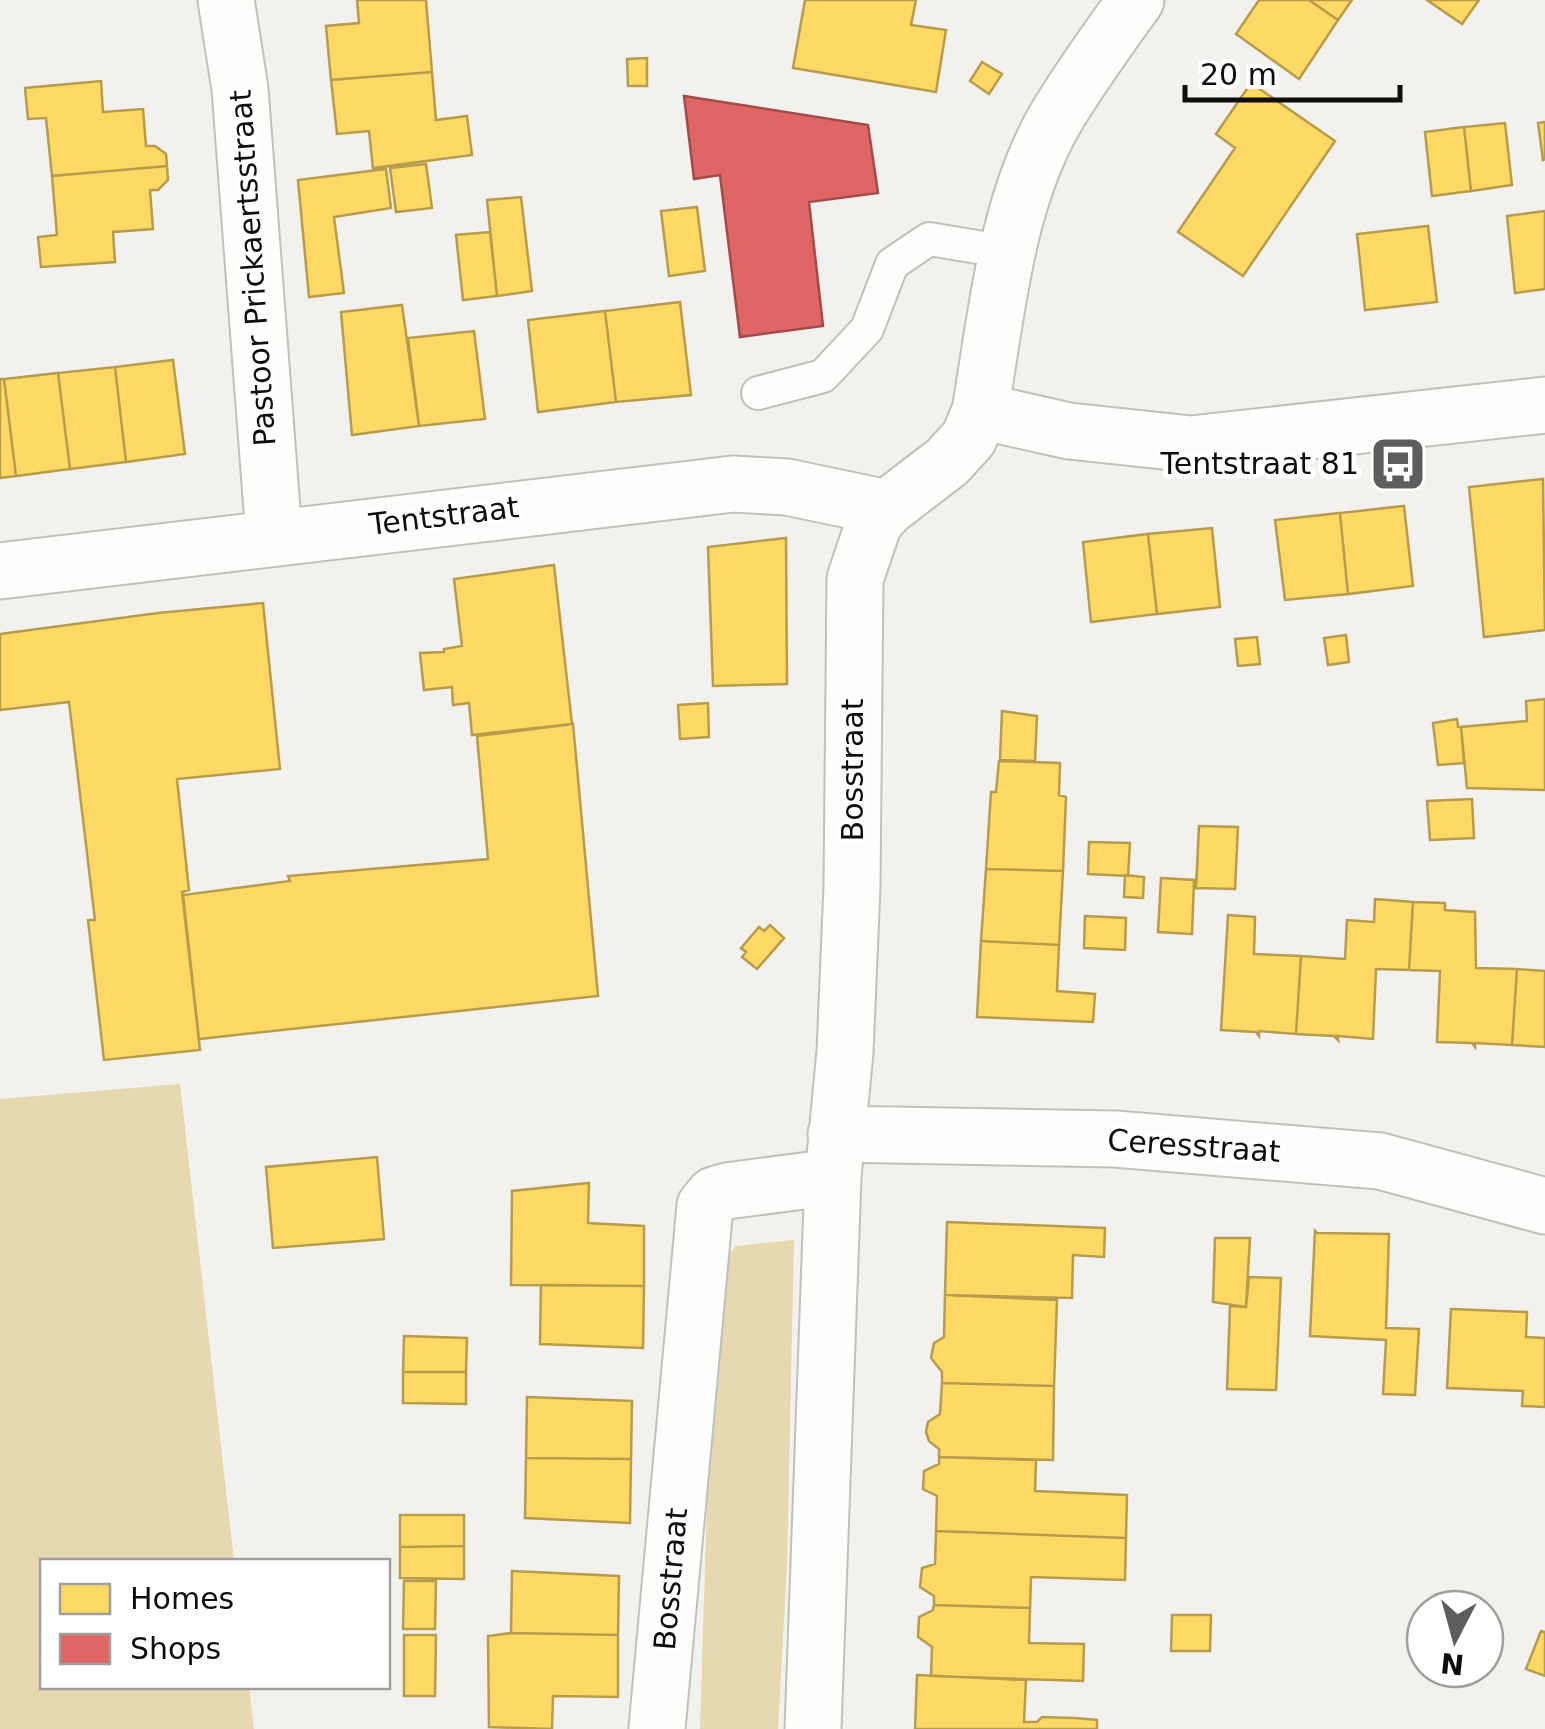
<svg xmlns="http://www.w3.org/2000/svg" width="1545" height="1729" font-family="'DejaVu Sans',sans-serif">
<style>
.green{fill:#e6d9b0}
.homes{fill:#ffd966;stroke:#b79c4b;stroke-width:2.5}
.shops{fill:#e06666;stroke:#a14c4b;stroke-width:2.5}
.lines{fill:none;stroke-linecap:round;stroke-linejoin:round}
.lane-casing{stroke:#c0c0bd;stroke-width:36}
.street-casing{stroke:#c0c0bd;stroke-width:59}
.lane{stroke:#fdfdfc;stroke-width:32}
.street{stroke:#fdfdfc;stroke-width:55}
.labels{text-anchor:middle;stroke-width:10;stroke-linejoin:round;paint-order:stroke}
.street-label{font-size:30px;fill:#0e0e0c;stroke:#fff}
.poi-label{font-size:30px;fill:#0e0e0c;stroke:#fff;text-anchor:end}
</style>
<rect width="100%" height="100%" fill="#f2f1ed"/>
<!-- green -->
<path class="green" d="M180 1084 234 1561 42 1562V1686L249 1687 254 1729H0V1099Z
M794 1240 787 1564 778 1729H700L714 1271 736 1246Z"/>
<!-- homes -->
<path class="homes" d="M357 0H426L432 72 331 80 326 26 359 23Z
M805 0H916L911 25 946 30 936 92 793 68Z
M1259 0H1309L1338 20 1299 79 1236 34Z
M1309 0H1352L1338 20Z
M1427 0H1479L1462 24Z
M647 58V86H628L627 59Z
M982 62 1002 74 989 94 970 81Z
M432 72 436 120 467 116 472 155 373 168 369 131 337 134 331 80Z
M101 81 103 112 143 109 146 146H155L166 154 167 166 52 176 46 118 28 119 25 88Z
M1251 83 1335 141 1243 276 1178 232 1235 148 1216 134Z
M1545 122V159L1543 160 1538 123Z
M1505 123 1512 185 1471 191 1464 127Z
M1464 127 1471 191 1432 196 1425 132Z
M426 164 432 208 396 212 390 168Z
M167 166 168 180 158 190H150L153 229 113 232 115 262 41 267 38 237 57 235 52 176Z
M386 169 391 208 334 217 344 293 309 297 298 180Z
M521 197 532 291 497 296 487 200Z
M697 207 705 271 669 276 661 211Z
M1545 211V289L1515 293 1507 216Z
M1428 226 1437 302 1365 310 1357 234Z
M490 232 497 296 463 300 456 235Z
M680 302 691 395 616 402 605 311Z
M402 305 419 426 352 435 341 312Z
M605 311 616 402 538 412 528 320Z
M474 331 485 419 419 426 408 338Z
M173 360 185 454 126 462 115 367Z
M115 367 126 462 70 469 58 373Z
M58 373 70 469 16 476 4 379Z
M0 379H4L16 476 0 478Z
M1543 479 1545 630 1484 637 1469 487Z
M1404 506 1413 586 1348 594 1340 513Z
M1340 513 1348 594 1285 600 1275 520Z
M1212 528 1220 607 1157 614 1148 534Z
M1148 534 1157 614 1091 622 1083 542Z
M786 538 787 684 713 686 708 547Z
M554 565 572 724 472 735 469 703 453 705 452 687 424 690 420 653 444 652V649L462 646 454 579Z
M263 603 280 769 177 779 189 890 182 892 200 1050 104 1060 88 920H95L69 702 0 710V634L158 613Z
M1346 635 1349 662 1328 665 1324 638Z
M1257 637 1260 664 1238 666 1235 639Z
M1545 699V790L1467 788 1461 727 1527 721 1526 701Z
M708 703 709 737 680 739 678 705Z
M1002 711 1037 716 1035 761 1000 760Z
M1457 719 1458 727H1461L1464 763 1438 765 1433 723Z
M573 724 598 996 199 1039 183 895 290 881 288 876 488 859 477 736Z
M999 761 1060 763 1059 795 1066 797 1063 871 986 869 991 792H996Z
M1472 799 1474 838 1430 840 1427 801Z
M1199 826 1238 827 1235 889 1196 888Z
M1089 842 1130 843 1128 876 1088 874Z
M986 869 1063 871 1059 945 981 941Z
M1125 875 1144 877 1143 898 1124 897Z
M1161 878 1194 880 1192 934 1158 932Z
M1375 899 1413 902 1409 970 1376 969 1373 1039 1337 1036 1338 1040 1334 1036 1296 1034 1301 956 1345 959 1347 920 1374 922Z
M1413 902 1445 903V910L1475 912 1476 968 1517 969 1512 1045 1475 1043V1047L1472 1043 1437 1042 1440 971 1409 970Z
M1228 915 1255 917 1254 954 1301 956 1296 1034 1259 1031V1036L1256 1032 1221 1030Z
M1085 916 1126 918 1125 950 1084 948Z
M770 925 784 938 757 969 742 957 746 952 741 948 759 927 764 931Z
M981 941 1059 945 1057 991 1095 994 1093 1022 977 1017Z
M1517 969 1545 971V1047L1512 1045Z
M377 1157 384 1239 273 1248 266 1167Z
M589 1183 588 1223 644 1226V1286L511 1285 512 1191Z
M947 1222 1105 1228 1104 1257 1073 1255 1072 1298 945 1295Z
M1315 1231 1317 1233 1389 1234 1386 1328 1419 1329 1415 1395 1383 1394 1386 1340 1310 1336Z
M1215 1238H1250L1246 1307 1213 1302Z
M1249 1277 1281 1278 1276 1390 1227 1389 1230 1306 1246 1307Z
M541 1285 644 1286 643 1348 540 1344Z
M945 1295 1057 1300 1054 1386 942 1383V1372L931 1358 934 1343 944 1337Z
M1451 1309 1527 1312 1526 1337 1545 1338V1407L1522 1406 1523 1391 1447 1388Z
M404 1336 467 1338 466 1372H403Z
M403 1372H466V1404L403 1403Z
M942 1383 1054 1386 1053 1460 939 1457V1449L929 1441 926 1432 928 1422 940 1414Z
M527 1397 632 1401 631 1459 526 1458Z
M939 1457 1036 1460 1035 1491 1127 1495 1126 1538 936 1531 937 1496 923 1489 924 1471 939 1464Z
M526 1458 631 1459 630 1523 525 1518Z
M400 1515H464V1546L400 1547Z
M936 1531 1126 1538 1125 1580 1031 1577 1030 1608 934 1605V1596L920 1587 922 1568 935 1564Z
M464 1546V1579L400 1578V1547Z
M512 1571 619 1576 618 1635 511 1633Z
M404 1581H436L435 1629H403Z
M934 1605 1030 1608 1029 1643 1084 1644 1083 1681 931 1676 932 1647 918 1637 919 1617 933 1610Z
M1172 1615H1211L1210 1651H1171Z
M1541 1631 1545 1632V1676L1526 1669Z
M511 1633 618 1635V1697L553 1696 552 1729 489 1727 488 1636Z
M404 1635H436L435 1696H404Z
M917 1675 1026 1680 1024 1722H1037L1042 1717 1075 1718 1097 1720V1729H915Z"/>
<!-- shops -->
<path class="shops" d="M684 96 868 125 878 193 809 202 823 326 740 337 720 175 694 179Z"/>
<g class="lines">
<!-- lane casing -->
<g class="lane-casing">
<path id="lane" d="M758 393 823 376 867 329 892 264 929 239 1008 252"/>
</g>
<!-- street casing -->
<g class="street-casing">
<path id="street" d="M226 0 240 89 274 536
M980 411 1069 431 1191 444 1545 405
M0 571 733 484 787 487 887 508
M836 1134 1115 1139 1380 1161 1545 1206
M657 1728 705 1206 714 1195 727 1191 833 1177
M813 1729 833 1177 845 1052 852 886 855 579 874 523 887 508 947 462 969 438 980 411C997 314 1005 208 1054 121 1078 80 1108 39 1136 0"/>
</g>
<!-- lane -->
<use href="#lane" class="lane"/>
<!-- street -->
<use href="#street" class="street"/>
</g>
<!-- icons -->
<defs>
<g id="bus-square" transform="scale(2.875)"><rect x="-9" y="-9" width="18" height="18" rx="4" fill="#5e5d5b" stroke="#fff"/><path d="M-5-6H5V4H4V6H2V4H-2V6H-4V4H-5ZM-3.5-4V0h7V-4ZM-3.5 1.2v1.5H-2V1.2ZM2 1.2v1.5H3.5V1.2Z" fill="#fff"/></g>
</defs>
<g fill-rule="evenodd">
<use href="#bus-square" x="1398" y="464"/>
</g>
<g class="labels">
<!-- street labels -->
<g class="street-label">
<text transform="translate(253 268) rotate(-94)" y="10">Pastoor Prickaertsstraat</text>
<text transform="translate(444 516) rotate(-7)" y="10">Tentstraat</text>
<text transform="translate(853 770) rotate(-90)" y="10">Bosstraat</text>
<text transform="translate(1194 1146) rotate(4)" y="10">Ceresstraat</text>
<text transform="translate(671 1579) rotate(-85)" y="10">Bosstraat</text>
</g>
<!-- poi labels -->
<g class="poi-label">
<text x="1359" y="474">Tentstraat 81</text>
</g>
</g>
<!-- legend -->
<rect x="40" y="1559" width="350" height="130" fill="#ffffff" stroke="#9f9f9e" stroke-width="2.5"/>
<rect x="60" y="1584" width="50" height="30" fill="#ffd966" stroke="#9f9f9e" stroke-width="2.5"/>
<text x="130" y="1609" font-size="30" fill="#0e0e0c">Homes</text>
<rect x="60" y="1634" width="50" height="30" fill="#e06666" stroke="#9f9f9e" stroke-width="2.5"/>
<text x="130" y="1659" font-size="30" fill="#0e0e0c">Shops</text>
<!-- north arrow -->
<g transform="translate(1455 1639) rotate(186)"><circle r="48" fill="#ffffff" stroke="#9f9f9e" stroke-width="2.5"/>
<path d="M0-8L18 38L0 25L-18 38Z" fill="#5e5d5b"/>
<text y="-15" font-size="28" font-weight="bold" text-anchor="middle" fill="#0e0e0c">N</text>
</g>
<!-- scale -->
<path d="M1185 85v15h215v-15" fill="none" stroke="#0e0e0c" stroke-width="5"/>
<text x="1200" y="85" font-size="30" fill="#0e0e0c" stroke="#ffffff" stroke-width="8" paint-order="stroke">20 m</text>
</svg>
